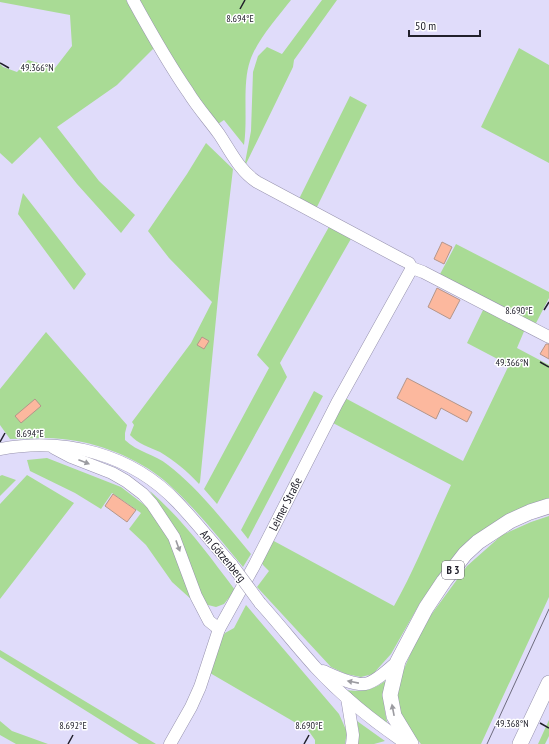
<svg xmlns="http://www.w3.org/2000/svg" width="549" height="744" font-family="'PT Sans Narrow',sans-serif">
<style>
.green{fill:#a9db95}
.building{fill:#fcb89e;stroke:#b4968a}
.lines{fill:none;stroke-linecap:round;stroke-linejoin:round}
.minor-casing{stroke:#9793ae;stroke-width:13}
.major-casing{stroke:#9793ae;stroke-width:16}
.minor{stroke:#fff;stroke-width:12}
.major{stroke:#fff;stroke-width:15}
.tram{stroke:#6d6b7d;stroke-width:1}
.minor-bridge-casing{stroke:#9793ae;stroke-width:13;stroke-linecap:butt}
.minor-bridge{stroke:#fff;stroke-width:12}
.oneway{fill:#9b9ba0}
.ticks{fill:none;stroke:#21202b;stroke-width:1.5}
.labels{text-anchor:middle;stroke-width:3;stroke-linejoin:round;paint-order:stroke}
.shield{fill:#fff;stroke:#64636b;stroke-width:1}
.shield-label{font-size:11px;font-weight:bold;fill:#21202b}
.street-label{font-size:12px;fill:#21202b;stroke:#fff}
.ticks-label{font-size:10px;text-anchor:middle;fill:#21202b;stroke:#fff;stroke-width:3;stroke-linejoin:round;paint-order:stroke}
</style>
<rect width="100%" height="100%" fill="#e0dcfa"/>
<!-- green -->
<path class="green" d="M0 0H126L156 46 117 85 57 127 99 181 135 215 121 233 77 184 40 137 12 164 0 153V64L3 67 17 72 28 60 55 68 72 46 70 15 0 2Z
M137 0H291C277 18 257 40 250 61 242 84 248 119 244 145L224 120 218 124 181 75Z
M322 0H337L294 60 293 67 244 168 251 131 253 72 258 56 267 47 282 54Z
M519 48 549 65V163L481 127Z
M350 96 367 105 315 211 298 201Z
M206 143 233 169 219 288 200 482 199 484C187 471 175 461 160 452 149 447 138 444 130 435L134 425 132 422 191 343 212 302 169 258 148 231 187 174Z
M23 193 86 274 74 290 18 214Z
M330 225 352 237 280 363 287 377 217 504 204 489 269 368 257 355Z
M456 244 549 292V298L535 325 439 276Z
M484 308 525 329 517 348 549 365V500L442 572 420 603 391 654 373 674 361 677 346 674 331 667 257 587 269 571 263 565 261 561 272 540 394 606C416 567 432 525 451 485L333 423 345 398 463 461 509 365 467 343Z
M46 332 127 425 125 433V440C137 452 155 454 168 465 200 490 225 523 251 554L243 567C218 537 194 506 165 481 138 458 97 442 62 439 45 437 27 439 10 439L0 425V389Z
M314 391 323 396 248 539 241 530Z
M47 458 121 487 151 510 168 537 192 600 172 582 146 545 129 529 141 513 112 493 101 509 75 493 30 471 27 460Z
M2 475 16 480 0 496V476Z
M27 475 74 503 0 599V504Z
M150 491C184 521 208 554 235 590L224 604 216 607 208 605 199 598 177 536Z
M549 516V597L481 744H421L399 717 396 693 400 678 414 646 431 615 467 566 502 535 531 522Z
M246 605 339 714 347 732 345 744H315V740L308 730 210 673 221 639 225 633 234 628Z
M0 650 156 744H139L0 657Z
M388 679C383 697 383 706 388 725L344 690C363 692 372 691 388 679Z
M549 720V736L545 744H538Z
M0 721 12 731 48 744H16L0 735Z
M357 721 385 741 374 744H357L359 732Z"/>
<!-- building -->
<path class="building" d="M442 242 452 247 444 264 434 259Z
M437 288 460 300 450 319 428 307Z
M202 337 209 341 204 349 197 345Z
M546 344H549V359L540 354Z
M407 378 472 412 467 422 441 408 436 419 397 398Z
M35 399 41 406 21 423 15 416Z
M113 494 136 510 127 522 105 506Z"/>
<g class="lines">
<!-- minor casing -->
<g class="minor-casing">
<g id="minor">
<path d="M133 0C150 31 168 63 188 92 197 107 209 120 219 134 231 152 239 170 257 182L403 260 409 263 412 268 423 272 549 337"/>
<path d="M54 448 71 457 112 473 126 481 143 494 152 504 174 537 196 596 209 621 219 629"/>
<path d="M0 449C65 437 132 454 178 503 197 523 214 545 232 565"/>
<path d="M260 603C279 624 297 647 316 668 343 697 374 722 407 744"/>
<path d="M323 671C334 676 352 685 365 684 376 682 390 668 398 661"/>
<path d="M347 698 353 735 352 744"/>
<path id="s1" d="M170 744 191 707 200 687 219 629 254 566 337 403 412 268"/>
</g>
</g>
<!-- major casing -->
<g class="major-casing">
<path id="major" d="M411 744 394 716 390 695 398 661 426 608 444 581 465 554 478 542 510 521 530 512 549 506
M520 744 549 683"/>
</g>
<!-- minor -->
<use href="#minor" class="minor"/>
<!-- major -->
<use href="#major" class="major"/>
<!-- tram -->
<path class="tram" d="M487 744 549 609"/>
<!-- minor-bridge casing -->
<g class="minor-bridge-casing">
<path id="minor-bridge" d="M232 565 260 603"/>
</g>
<!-- minor-bridge -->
<use href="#minor-bridge" class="minor-bridge"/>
</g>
<!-- one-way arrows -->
<defs><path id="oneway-solid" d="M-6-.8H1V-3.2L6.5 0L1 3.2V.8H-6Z"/></defs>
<g class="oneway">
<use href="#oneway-solid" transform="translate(84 462) rotate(21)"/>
<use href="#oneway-solid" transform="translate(178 546) rotate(70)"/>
<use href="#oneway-solid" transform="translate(353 682) rotate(-169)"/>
<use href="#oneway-solid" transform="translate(393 710) rotate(-101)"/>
</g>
<!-- ticks -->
<path class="ticks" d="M240 9 245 0M0 63 9 68M544 310 549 302M540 362 549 367M0 442 5 433M540 723 549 728M68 744 73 735M304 744 309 735"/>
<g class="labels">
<!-- shield labels -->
<rect class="shield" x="442" y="561" width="22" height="18" rx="3"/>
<g class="shield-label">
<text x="453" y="574">B 3</text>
</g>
<!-- street labels -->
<g class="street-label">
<text dy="4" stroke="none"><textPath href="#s1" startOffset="267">Leimer Straße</textPath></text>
<text transform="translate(223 556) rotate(50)" y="4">Am Götzenberg</text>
</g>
</g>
<g class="ticks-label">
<text x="240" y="22">8.694°E</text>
<text x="37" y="71">49.366°N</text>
<text x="519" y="314">8.690°E</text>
<text x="512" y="366">49.366°N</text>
<text x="30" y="437">8.694°E</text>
<text x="512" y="727">49.368°N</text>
<text x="73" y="729">8.692°E</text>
<text x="309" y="729">8.690°E</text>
</g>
<!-- scale -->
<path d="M409 30v6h71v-6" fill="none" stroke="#21202b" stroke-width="2"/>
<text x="415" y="30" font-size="12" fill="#21202b" stroke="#ffffff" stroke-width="3" paint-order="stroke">50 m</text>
</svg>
